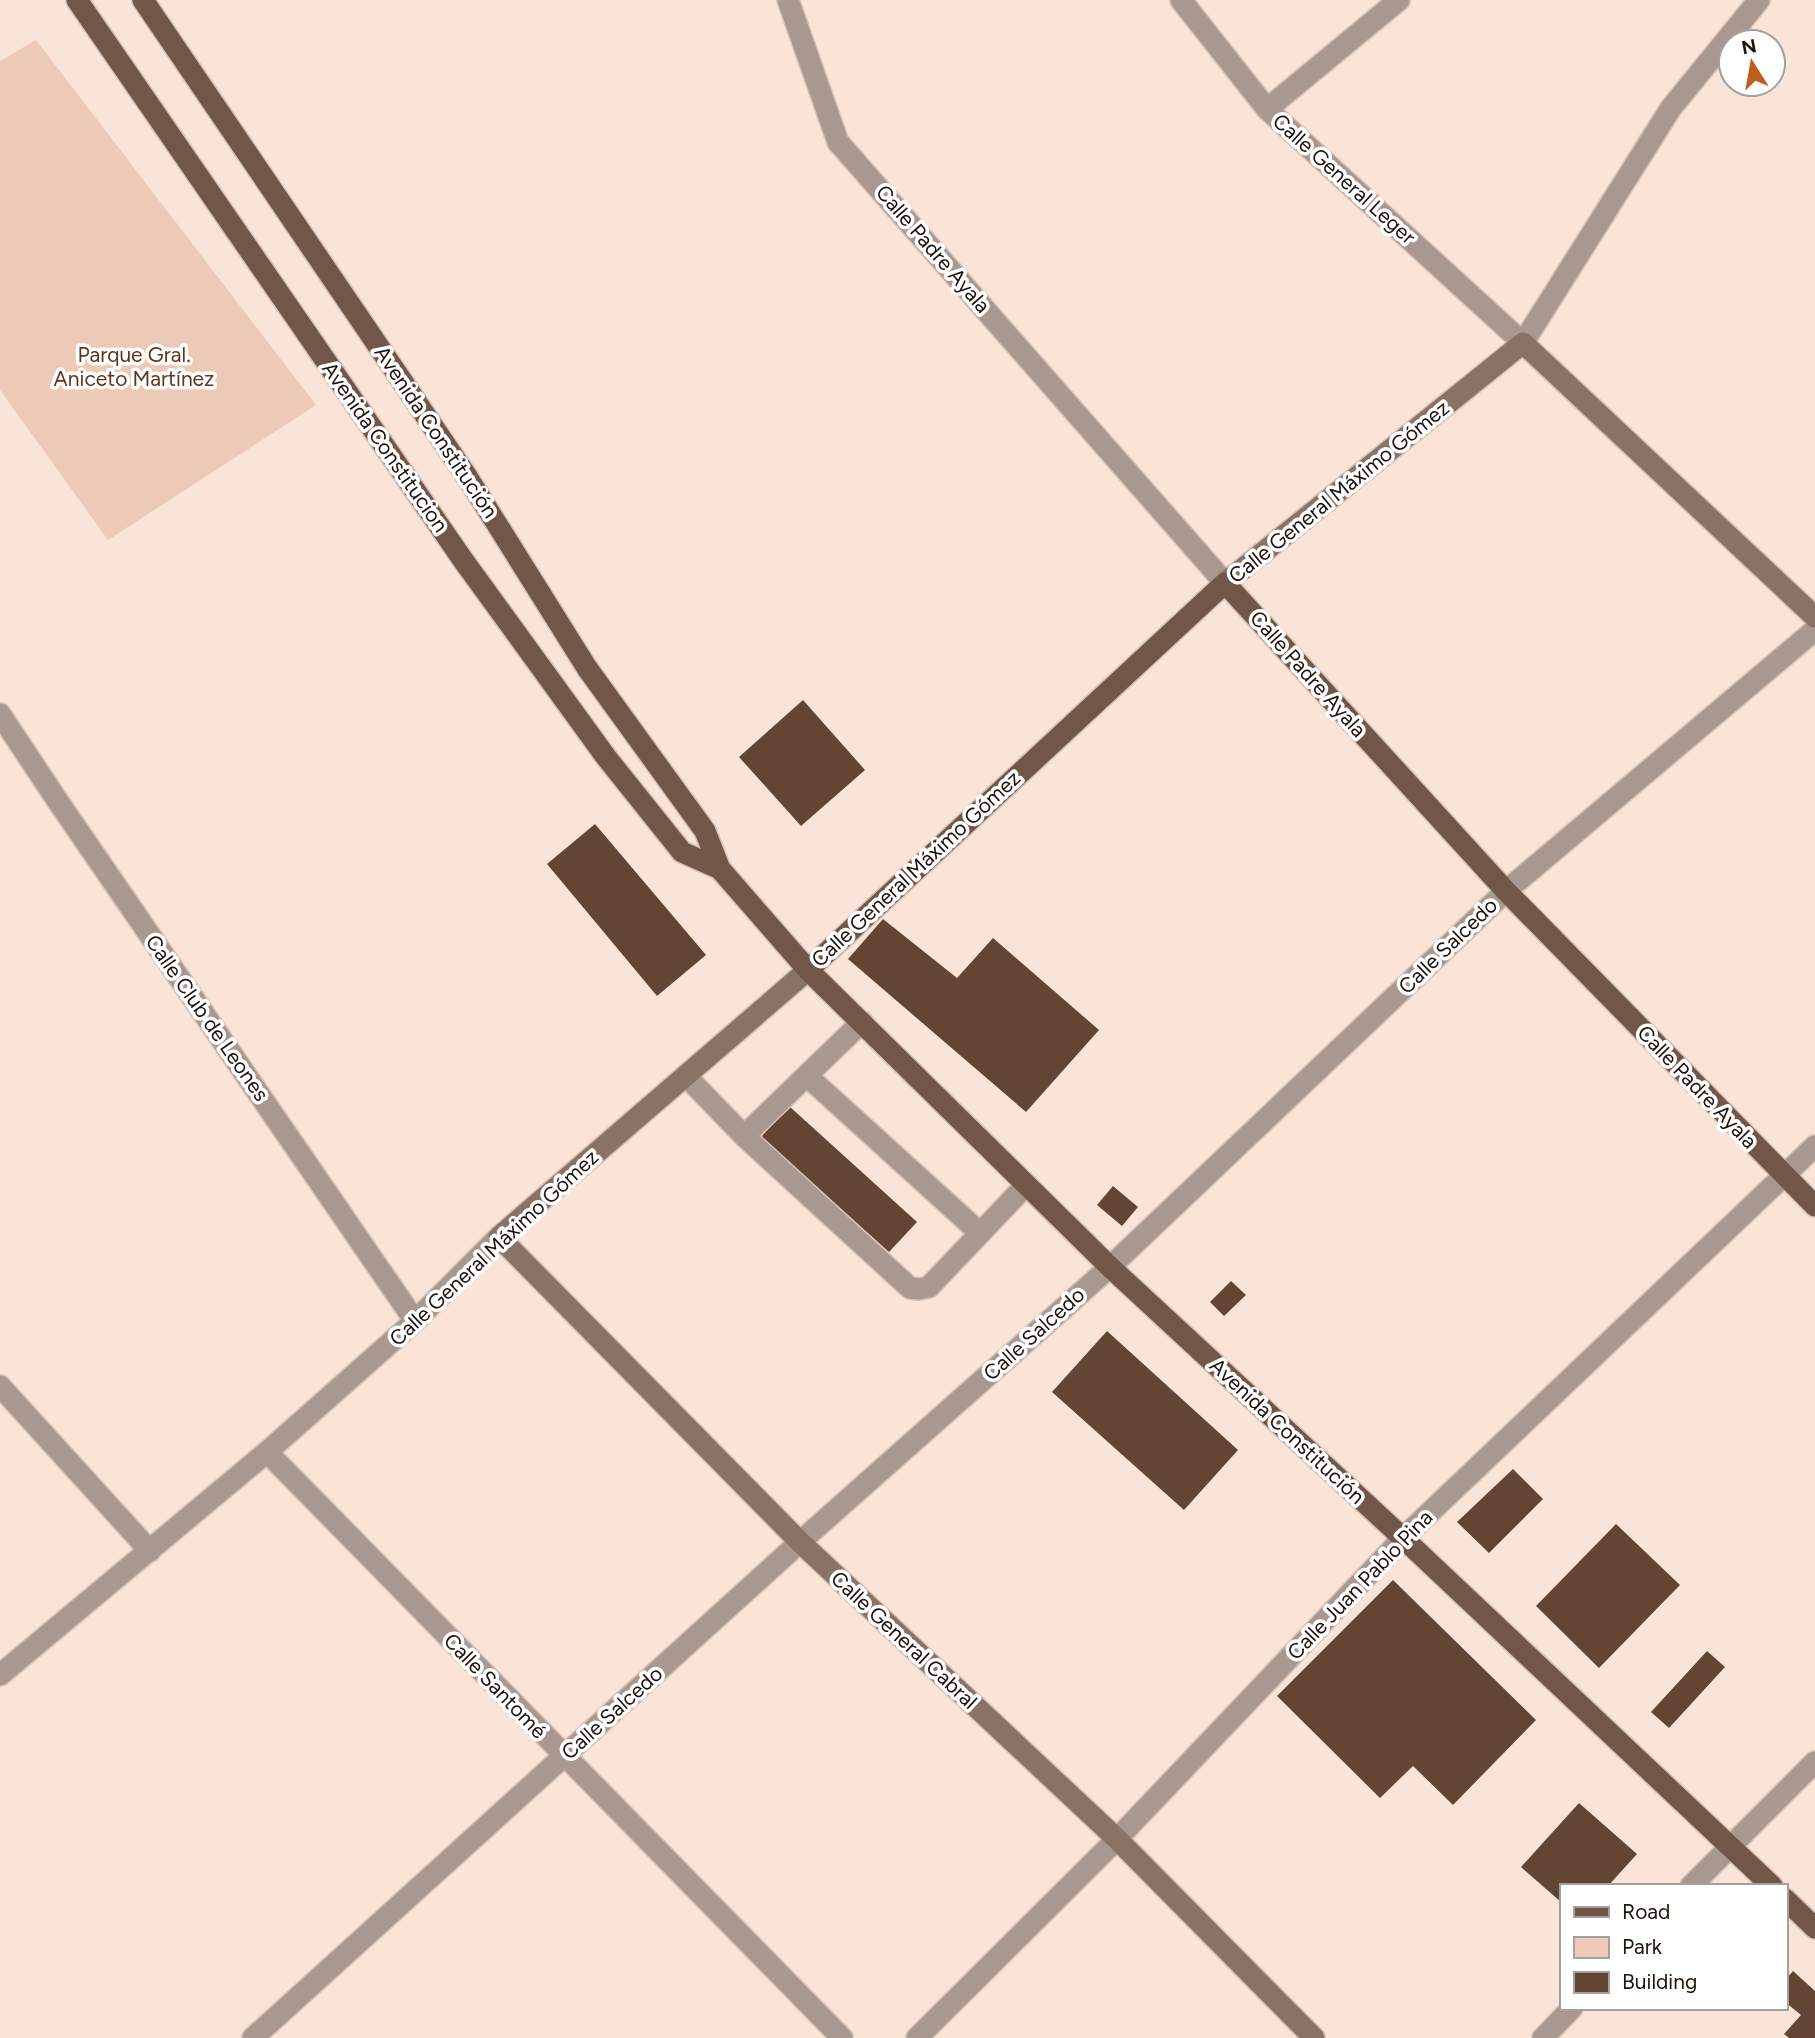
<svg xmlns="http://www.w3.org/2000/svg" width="1815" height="2038" font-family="Figtree,sans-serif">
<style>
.green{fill:#edcab8}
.building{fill:#634534}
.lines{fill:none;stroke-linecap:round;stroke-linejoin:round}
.lane-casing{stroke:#d7c1b6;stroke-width:24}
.street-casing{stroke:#d7c1b6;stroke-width:24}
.secondary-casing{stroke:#d7c1b6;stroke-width:24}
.primary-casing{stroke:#d7c1b6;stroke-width:24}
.lane{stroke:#a89890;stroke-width:21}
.street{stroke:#a89890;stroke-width:21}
.secondary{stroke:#897266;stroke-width:21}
.primary{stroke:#725748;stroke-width:21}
.labels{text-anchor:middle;stroke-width:7;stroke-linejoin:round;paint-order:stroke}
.street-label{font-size:21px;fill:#1e110a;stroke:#fff}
.park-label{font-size:21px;fill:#623418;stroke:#fff}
</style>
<rect width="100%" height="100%" fill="#fae3d7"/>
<!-- green -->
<path class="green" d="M36 40 316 405 108 540 0 390V61Z"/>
<!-- building -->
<path class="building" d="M803 700 865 770 801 826 739 757Z
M595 824 706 955 657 996 547 864Z
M883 919 957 978 993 938 1099 1030 1026 1112 848 959Z
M789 1106 917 1222 889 1252 761 1137Z
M1113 1186 1138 1207 1122 1226 1097 1205Z
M1231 1281 1246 1295 1224 1316 1210 1302Z
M1107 1331 1238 1450 1184 1510 1052 1392Z
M1513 1469 1543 1499 1489 1553 1457 1522Z
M1616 1524 1680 1585 1599 1668 1536 1606Z
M1393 1580 1536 1720 1453 1805 1413 1766 1380 1798 1277 1696Z
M1707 1651 1725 1667 1669 1728 1651 1712Z
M1579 1803 1637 1854 1608 1886H1561V1902L1521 1867Z
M1793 1971 1815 1991V2038H1789L1784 2034 1801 2015 1785 2002V1980Z"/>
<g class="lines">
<!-- lane casing -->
<g class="lane-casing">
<path id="lane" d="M862 1022 744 1136 910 1288 919 1289 929 1287 1026 1185
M686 1076 744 1136
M807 1076 980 1233
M0 1386 150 1551"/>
</g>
<!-- street casing -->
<g class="street-casing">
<path id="street" d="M788 0 838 142 1225 583
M1181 0 1267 109 1523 343 1671 108 1759 0
M1267 109 1399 0
M0 714 57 800 415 1321
M267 1452 842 2038
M0 1675 267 1452 415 1321 499 1237
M1691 1886 1815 1762
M253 2038 800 1542 1110 1267 1506 891 1815 630
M917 2038 1117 1839 1403 1538 1815 1146
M1543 2038 1572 2008"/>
</g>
<!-- secondary casing -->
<g class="secondary-casing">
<path id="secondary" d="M1225 583 1523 343 1815 617
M808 970 499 1237 800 1542 1117 1839 1314 2038"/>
</g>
<!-- primary casing -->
<g class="primary-casing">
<path id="primary" d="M77 0 463 560 606 757 682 852 720 869
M143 0 468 478 587 668 705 831 720 869 808 970 1110 1267 1403 1538 1772 1886
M808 970 1225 583 1506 891 1815 1206
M1785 1899 1815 1928"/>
</g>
<!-- lane -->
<use href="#lane" class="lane"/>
<!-- street -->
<use href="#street" class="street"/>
<!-- secondary -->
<use href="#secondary" class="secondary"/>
<!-- primary -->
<use href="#primary" class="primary"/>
</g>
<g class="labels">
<!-- street labels -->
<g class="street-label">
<text transform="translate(1344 179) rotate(42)" y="7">Calle General Leger</text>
<text transform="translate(933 249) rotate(49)" y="7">Calle Padre Ayala</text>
<text transform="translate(436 432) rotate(56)" y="7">Avenida Constitución</text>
<text transform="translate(385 447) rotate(55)" y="7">Avenida Constitucion</text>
<text transform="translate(1339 492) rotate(-39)" y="7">Calle General Máximo Gómez</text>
<text transform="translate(1308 674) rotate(48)" y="7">Calle Padre Ayala</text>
<text transform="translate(916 869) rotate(-43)" y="7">Calle General Máximo Gómez</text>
<text transform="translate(1448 946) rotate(-44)" y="7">Calle Salcedo</text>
<text transform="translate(207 1018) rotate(55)" y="7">Calle Club de Leones</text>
<text transform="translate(1697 1087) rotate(46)" y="7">Calle Padre Ayala</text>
<text transform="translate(494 1248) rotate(-43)" y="7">Calle General Máximo Gómez</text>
<text transform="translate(1034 1334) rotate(-42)" y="7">Calle Salcedo</text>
<text transform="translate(1287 1431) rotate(43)" y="7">Avenida Constitución</text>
<text transform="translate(1360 1585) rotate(-46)" y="7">Calle Juan Pablo Pina</text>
<text transform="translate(904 1640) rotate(43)" y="7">Calle General Cabral</text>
<text transform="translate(495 1686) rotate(46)" y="7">Calle Santomé</text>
<text transform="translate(612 1713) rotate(-42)" y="7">Calle Salcedo</text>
</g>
<!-- park labels -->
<g class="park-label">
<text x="134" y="362">Parque Gral.<tspan x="134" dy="24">Aniceto Martínez</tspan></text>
</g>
</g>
<!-- legend -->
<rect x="1560" y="1884" width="228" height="126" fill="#ffffff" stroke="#a5a09d" stroke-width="2"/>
<rect x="1574" y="1907" width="35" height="10" fill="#725748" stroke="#a5a09d" stroke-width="2"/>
<text x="1622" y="1919" font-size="21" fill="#1e110a">Road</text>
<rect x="1574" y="1937" width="35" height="21" fill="#edcab8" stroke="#a5a09d" stroke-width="2"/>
<text x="1622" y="1954" font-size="21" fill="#1e110a">Park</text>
<rect x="1574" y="1972" width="35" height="21" fill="#634534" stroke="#a5a09d" stroke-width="2"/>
<text x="1622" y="1989" font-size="21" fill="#1e110a">Building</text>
<!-- north arrow -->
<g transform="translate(1752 63) rotate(349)"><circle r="33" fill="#ffffff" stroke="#a5a09d" stroke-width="2"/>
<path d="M0-5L12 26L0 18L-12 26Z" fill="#be5e1c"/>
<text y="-10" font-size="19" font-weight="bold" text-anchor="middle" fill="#1e110a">N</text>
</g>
</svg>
